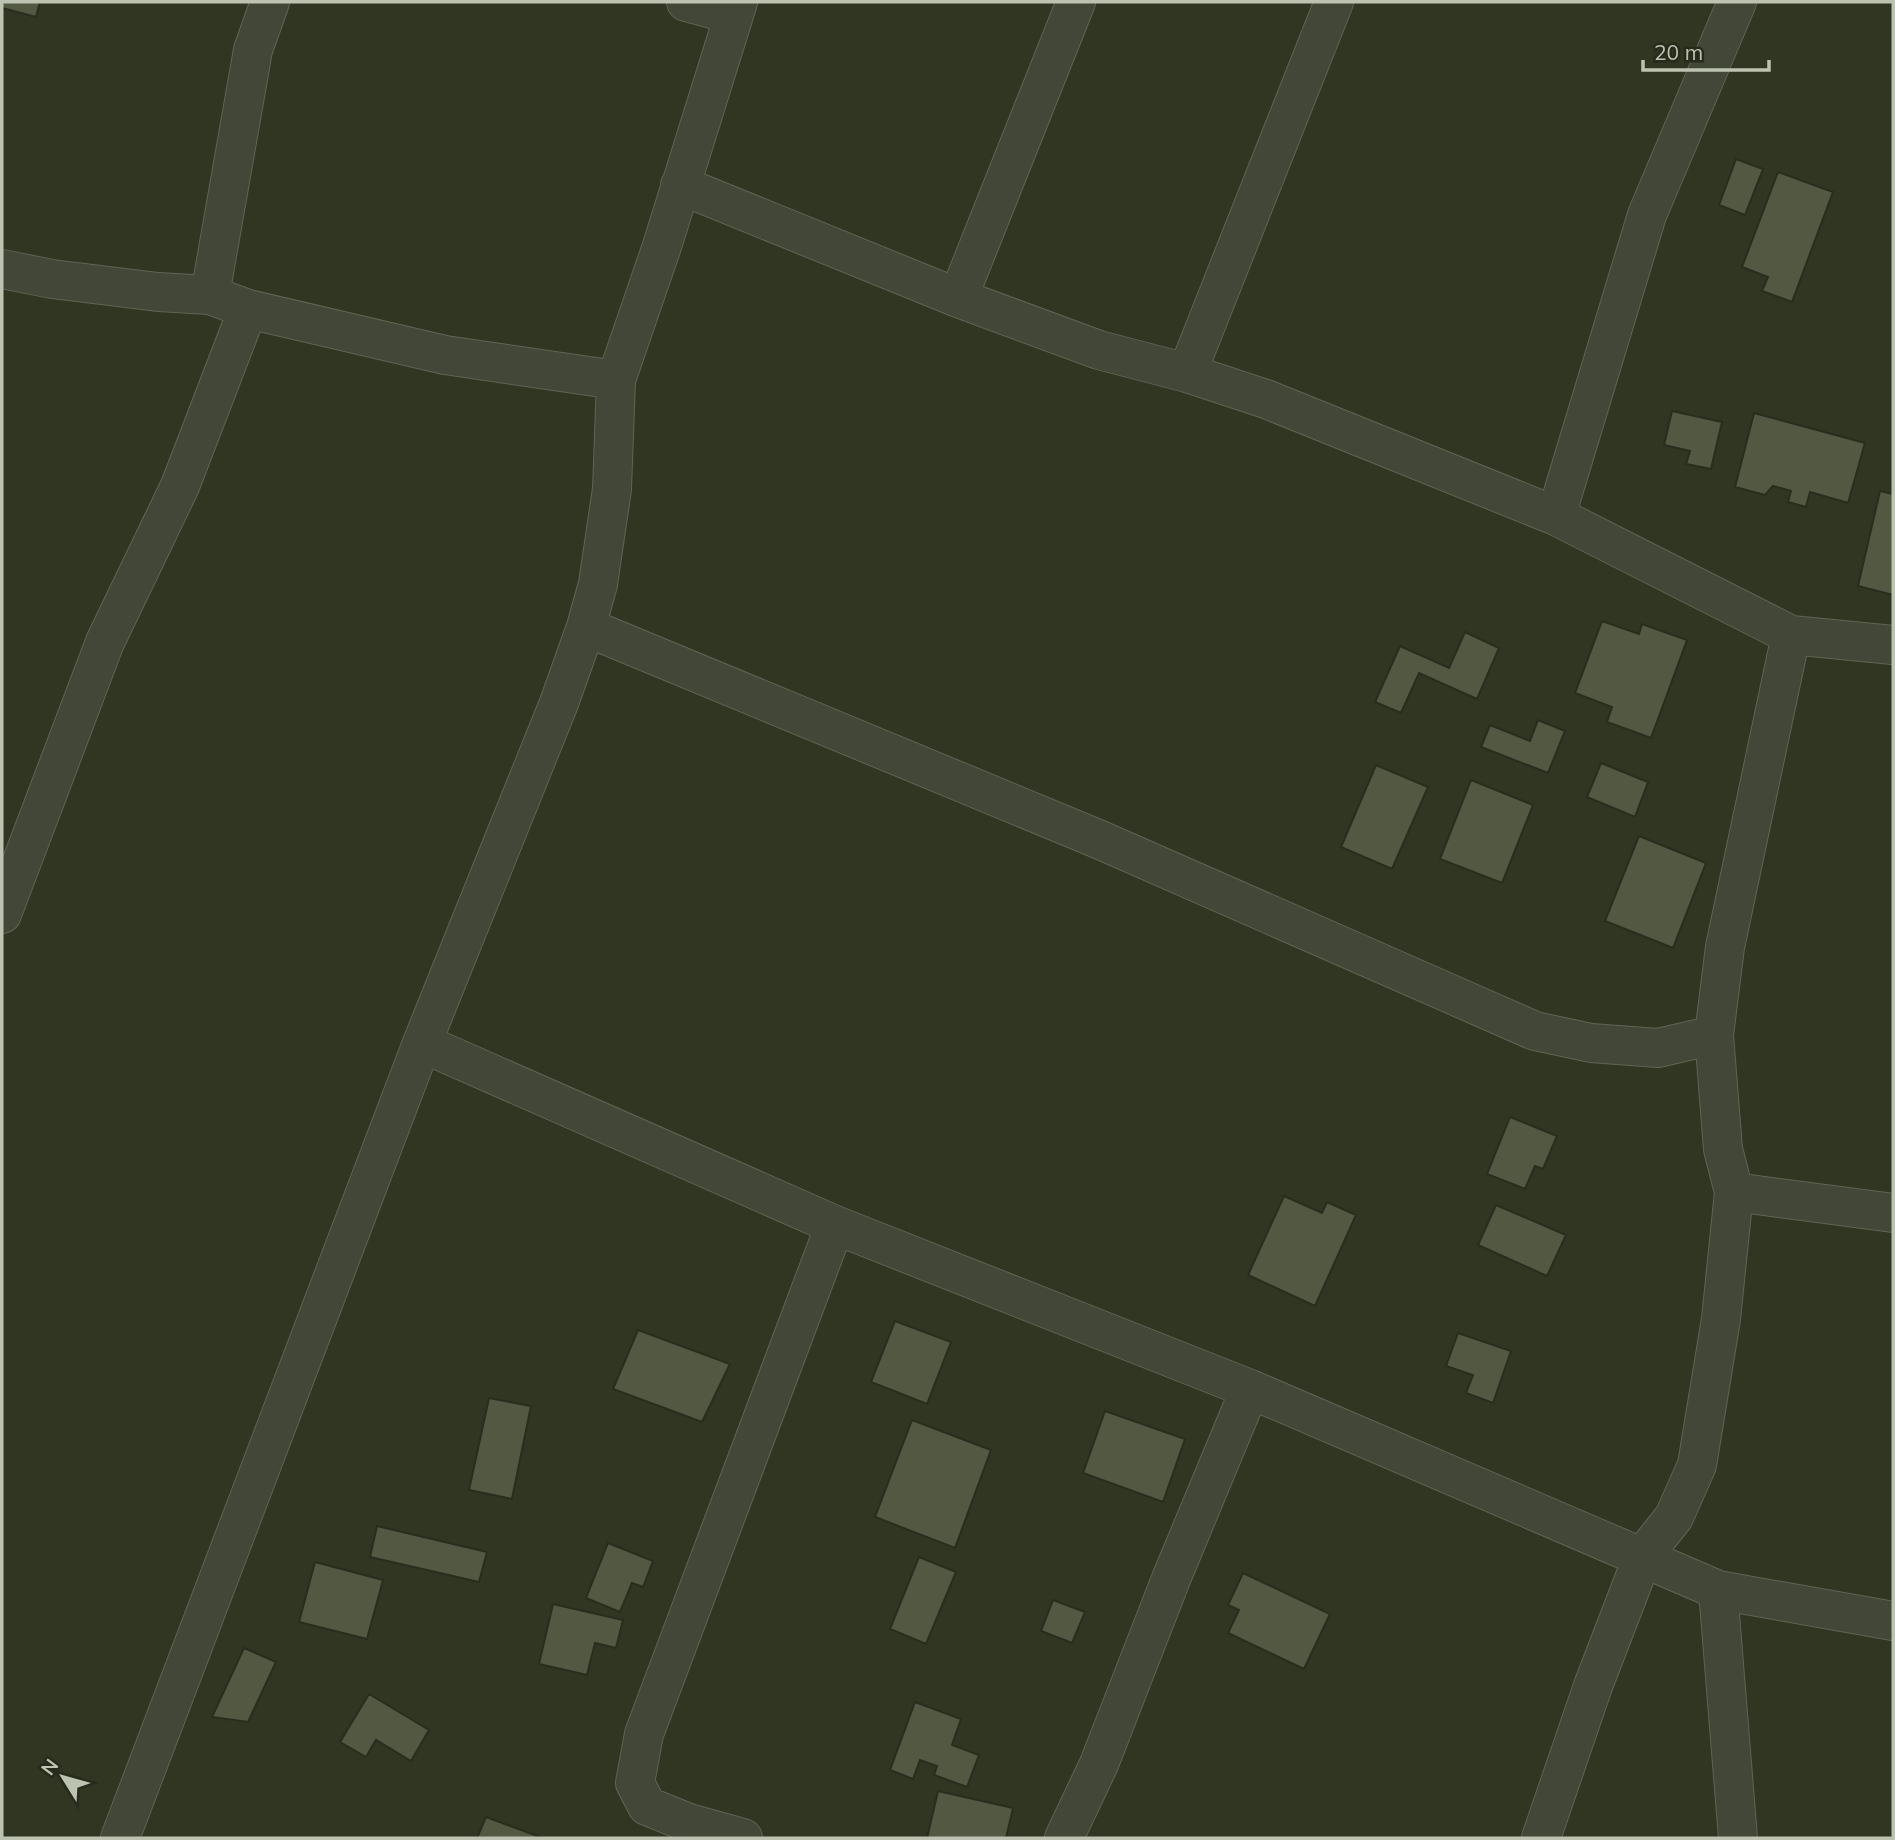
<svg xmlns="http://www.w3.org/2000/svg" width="1895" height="1840" font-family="Mulish,sans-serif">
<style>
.building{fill:#525842;stroke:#292d1e;stroke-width:2}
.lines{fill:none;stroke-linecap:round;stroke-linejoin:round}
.minor-casing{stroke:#606454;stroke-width:40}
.minor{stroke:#424737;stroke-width:38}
</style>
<rect width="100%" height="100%" fill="#313623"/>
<!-- building -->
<path class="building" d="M2 2H40L36 17 2 8Z
M1736 159 1763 169 1745 215 1719 205Z
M1778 172 1833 192 1792 302 1762 291 1768 277 1742 267Z
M1672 411 1722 422 1711 469 1686 464 1690 451 1664 445Z
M1754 413 1865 443 1848 503 1810 492 1806 507 1788 502 1791 491 1773 486 1765 495 1735 487Z
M1880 491 1893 494V595L1858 586Z
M1602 621 1639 634 1642 624 1687 640 1651 738 1607 722 1612 707 1575 693Z
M1465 632 1499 648 1477 699 1419 673 1401 713 1375 702 1400 646 1449 668Z
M1538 720 1565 731 1548 773 1481 747 1490 725 1530 741Z
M1601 763 1648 782 1635 817 1587 797Z
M1376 765 1428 787 1392 869 1341 847Z
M1471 780 1533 805 1502 883 1440 859Z
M1639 836 1706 863 1673 948 1605 921Z
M1510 1117 1557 1136 1543 1169 1535 1166 1525 1189 1487 1174Z
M1284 1196 1322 1213 1327 1202 1356 1215 1315 1306 1248 1275Z
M1496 1205 1566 1235 1547 1276 1478 1245Z
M895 1321 951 1342 927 1404 871 1382Z
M638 1330 730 1364 702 1422 613 1389Z
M1458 1333 1511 1351 1493 1403 1466 1393 1473 1375 1446 1366Z
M489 1398 531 1406 512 1499 469 1490Z
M1105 1411 1185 1439 1163 1502 1083 1473Z
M912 1420 991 1450 955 1548 875 1517Z
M377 1526 487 1552 479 1582 370 1557Z
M608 1543 653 1561 643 1587 632 1583 620 1612 586 1598Z
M919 1557 956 1572 926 1644 890 1629Z
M315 1562 383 1580 367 1639 299 1622Z
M1243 1573 1330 1614 1304 1669 1228 1633 1239 1610 1228 1605Z
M1053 1600 1085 1612 1072 1643 1041 1631Z
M553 1604 623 1620 616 1648 595 1643 587 1675 539 1664Z
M244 1648 276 1662 248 1722 212 1717Z
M369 1694 429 1730 411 1761 376 1740 366 1757 340 1742Z
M915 1702 961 1719 952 1745 979 1755 967 1787 934 1775 937 1766 920 1760 913 1779 890 1770Z
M938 1791 1013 1808 1006 1838H927Z
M486 1817 543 1838H477Z"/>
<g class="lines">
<!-- minor casing -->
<g class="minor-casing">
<path id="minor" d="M686 2 734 15
M680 185 958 298 1099 350 1187 373 1266 399 1556 516 1791 635 1893 645
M2 269 52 279 158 292 210 295 248 309 445 355 616 380
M210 295 253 50 270 2
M958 298 1076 2
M1187 373 1334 2
M1556 516 1647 215 1737 2
M586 627 1098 839 1535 1031 1591 1043 1658 1048 1714 1035
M2 914 105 642 180 486 248 309
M422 1043 835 1225 1250 1389 1718 1590 1893 1621
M1734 1192 1893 1213
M1718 1590 1738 1838
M120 1838 422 1043 559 703 586 627 598 584 612 489 616 380 662 246 738 2
M743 1838 689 1823 647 1806 635 1783 644 1734 835 1225
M1064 1838 1099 1764 1171 1579 1250 1389
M1541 1838 1593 1686 1643 1556 1674 1517 1697 1465 1721 1319 1734 1192 1723 1149 1714 1035 1725 947 1791 635"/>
</g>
<!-- minor -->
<use href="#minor" class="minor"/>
</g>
<!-- border -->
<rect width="1895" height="1840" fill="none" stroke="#bdc3b1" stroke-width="7"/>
<!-- north arrow -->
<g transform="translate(63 1777) rotate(307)" stroke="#272b1c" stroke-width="5" paint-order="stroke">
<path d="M0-5L12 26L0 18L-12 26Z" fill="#bdc3b1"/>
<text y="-10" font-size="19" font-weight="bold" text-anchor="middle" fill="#bdc3b1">N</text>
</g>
<!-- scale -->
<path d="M1643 60v10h126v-10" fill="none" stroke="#bdc3b1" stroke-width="3.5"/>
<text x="1654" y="60" font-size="21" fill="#bdc3b1" stroke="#272b1c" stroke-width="5" paint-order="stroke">20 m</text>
</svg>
